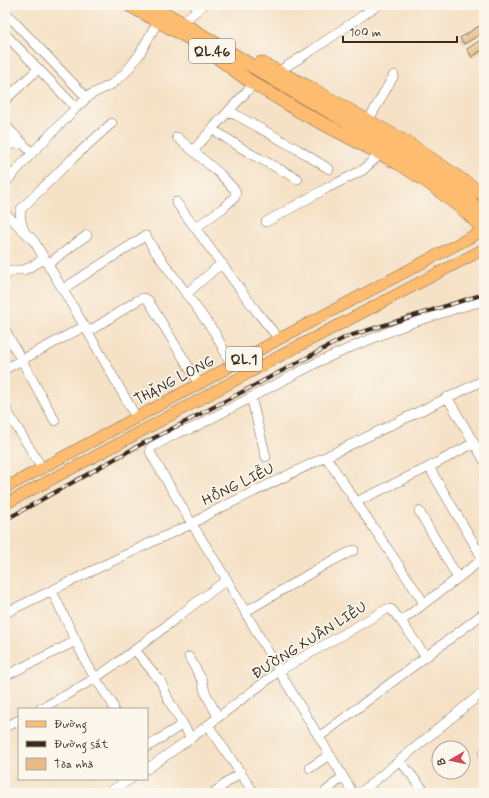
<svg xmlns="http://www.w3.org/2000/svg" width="489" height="798" font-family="Mynerve,sans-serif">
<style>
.building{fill:#e8ba86}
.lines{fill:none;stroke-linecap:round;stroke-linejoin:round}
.minor-casing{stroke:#7c6a59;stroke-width:10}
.major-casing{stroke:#7c6a59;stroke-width:12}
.highway-casing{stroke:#7c6a59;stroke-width:14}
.minor{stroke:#fff;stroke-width:9}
.major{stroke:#fdbc70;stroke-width:11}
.highway{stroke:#fdbc70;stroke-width:13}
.rail-casing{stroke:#3b2a1e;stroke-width:4}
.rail{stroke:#fbf7ec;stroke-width:2.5;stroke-dasharray:8;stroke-linecap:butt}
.labels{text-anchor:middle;stroke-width:3.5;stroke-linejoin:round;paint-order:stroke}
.shield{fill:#fbf7ec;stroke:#75685c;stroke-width:1}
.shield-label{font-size:14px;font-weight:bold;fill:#3b2a1e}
.street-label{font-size:15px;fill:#3b2a1e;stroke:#fbf7ec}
</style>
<rect width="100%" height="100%" fill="#fbf7ec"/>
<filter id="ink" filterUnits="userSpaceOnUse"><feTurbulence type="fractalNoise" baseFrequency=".025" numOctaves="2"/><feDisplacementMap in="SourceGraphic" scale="8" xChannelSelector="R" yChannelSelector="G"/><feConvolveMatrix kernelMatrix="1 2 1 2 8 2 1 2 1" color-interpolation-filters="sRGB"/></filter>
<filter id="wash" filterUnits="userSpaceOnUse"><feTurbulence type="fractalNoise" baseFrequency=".012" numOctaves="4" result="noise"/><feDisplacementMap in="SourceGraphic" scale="16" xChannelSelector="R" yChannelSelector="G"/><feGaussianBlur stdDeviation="0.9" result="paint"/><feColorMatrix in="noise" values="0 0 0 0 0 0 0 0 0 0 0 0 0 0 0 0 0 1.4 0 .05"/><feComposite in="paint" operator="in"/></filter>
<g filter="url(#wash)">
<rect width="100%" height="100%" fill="#f5e1c6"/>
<g id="blocks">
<!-- building -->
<path class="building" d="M484 23V32L464 44 460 38Z
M484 38V54L482 50 472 57 467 49Z"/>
</g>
</g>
<g filter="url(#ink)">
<use href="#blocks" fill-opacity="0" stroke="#7c6a59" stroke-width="1"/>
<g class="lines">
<!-- minor casing -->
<g class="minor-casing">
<path id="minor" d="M484 5V6
M5 12 87 98
M182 23 203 5
M5 34 76 108
M279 71 311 51 378 5
M5 100 38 69
M229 111 297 149 329 169
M368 121 394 75
M5 125 32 153 76 108 90 95 112 84 126 72 139 55 158 21
M212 129 251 154 298 179
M177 137 220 174 234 189 236 192 235 197 223 208 195 228
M5 139 15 135
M5 146 22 142
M193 151 212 129 249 89 253 83
M5 167V170
M5 183 32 153
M176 202 257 312 279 339
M5 213 34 241 88 332 136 417
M266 222 327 188 363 170 380 154
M24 230C21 223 19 217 21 209L72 159 112 123
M48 264 87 235
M5 275 12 271 16 270H24L45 259
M63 289 145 236H146L153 248 215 333 232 366
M186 294 222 263
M5 330 55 421
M88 332 138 300C142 298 144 297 148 300L199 384
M5 369 85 326
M251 397 266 457
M447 397 484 460
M5 408 42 468
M326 457 424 603
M429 467 483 559
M356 502 429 467 474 443
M419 511 458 578
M52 591 86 662 95 678 112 703 114 709
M245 612 326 564 354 550
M5 613 154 541 192 524 210 513 484 380
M401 621 426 657
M135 650 161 682 169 701 191 738
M189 657 202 680 205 692 218 717
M5 676 76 641
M40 709C65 696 91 682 114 665 153 638 188 607 227 580
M208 725 254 793
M5 727 19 720
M319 737 484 613
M147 747 183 724
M483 754 484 753
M400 761 426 793
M310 768 329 755
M147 769 191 738 279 671 387 609H390L392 610 401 621 458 578 484 558
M107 793 131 779
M213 793 241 772
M324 793 342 777
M353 793 279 671 227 580 192 524 151 454 150 449 152 447 177 433 193 428 318 362 361 343 408 324 461 307 484 301
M360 793 484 691"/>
</g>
<!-- major casing -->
<g class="major-casing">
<path id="major" d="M5 488 199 384 279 339 484 230
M5 504 105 451 291 350 484 249"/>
</g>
<!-- highway casing -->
<g class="highway-casing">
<path id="highway" d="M129 5 209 49
M149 5 182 23 296 93 406 154 463 195 484 214
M202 46 248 80 301 112 400 164 429 183 464 210 484 229
M261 63 310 88 409 144 484 195"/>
</g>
<!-- minor -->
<use href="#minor" class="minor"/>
<!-- major -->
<use href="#major" class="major"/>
<!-- highway -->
<use href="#highway" class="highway"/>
<!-- rail casing -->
<g class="rail-casing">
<path id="rail" d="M5 520 138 446 187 421 346 337 484 294"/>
</g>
<!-- rail -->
<use href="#rail" class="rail"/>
</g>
</g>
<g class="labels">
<!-- shield labels -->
<g class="shield">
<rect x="189" y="39" width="46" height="24" rx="3"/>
<rect x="226" y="347" width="36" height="24" rx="3"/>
</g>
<g class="shield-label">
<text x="212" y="56">QL.46</text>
<text x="244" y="364">QL.1</text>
</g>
<!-- street labels -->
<g class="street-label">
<text transform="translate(174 380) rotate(-28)" y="5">THĂNG LONG</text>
<text transform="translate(238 484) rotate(-26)" y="5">HỒNG LIỄU</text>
<text transform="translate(309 640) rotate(-32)" y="5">ĐƯỜNG XUÂN LIỄU</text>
</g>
</g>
<!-- margin -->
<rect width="489" height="798" fill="none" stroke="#fbf7ec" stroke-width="20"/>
<!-- legend -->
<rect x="18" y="708" width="130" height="72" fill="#fbf7ec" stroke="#aea59a"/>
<rect x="26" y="721" width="20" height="6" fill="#fdbc70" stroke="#aea59a"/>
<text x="54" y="728" font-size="12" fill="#3b2a1e">Đường</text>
<rect x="26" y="741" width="20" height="6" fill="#3b2a1e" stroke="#aea59a"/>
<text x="54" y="748" font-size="12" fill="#3b2a1e">Đường sắt</text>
<rect x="26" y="758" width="20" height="12" fill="#e8ba86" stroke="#aea59a"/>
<text x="54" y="768" font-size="12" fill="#3b2a1e">Tòa nhà</text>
<!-- north arrow -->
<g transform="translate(451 760) rotate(261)"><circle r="19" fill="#fbf7ec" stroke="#aea59a"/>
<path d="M0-3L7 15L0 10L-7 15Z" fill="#d1495b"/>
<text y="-6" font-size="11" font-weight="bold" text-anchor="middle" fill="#3b2a1e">B</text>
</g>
<!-- scale -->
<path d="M343 36v6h114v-6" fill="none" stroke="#3b2a1e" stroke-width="2"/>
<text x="349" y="36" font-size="12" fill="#3b2a1e" stroke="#fbf7ec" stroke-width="3" paint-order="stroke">100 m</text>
</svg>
